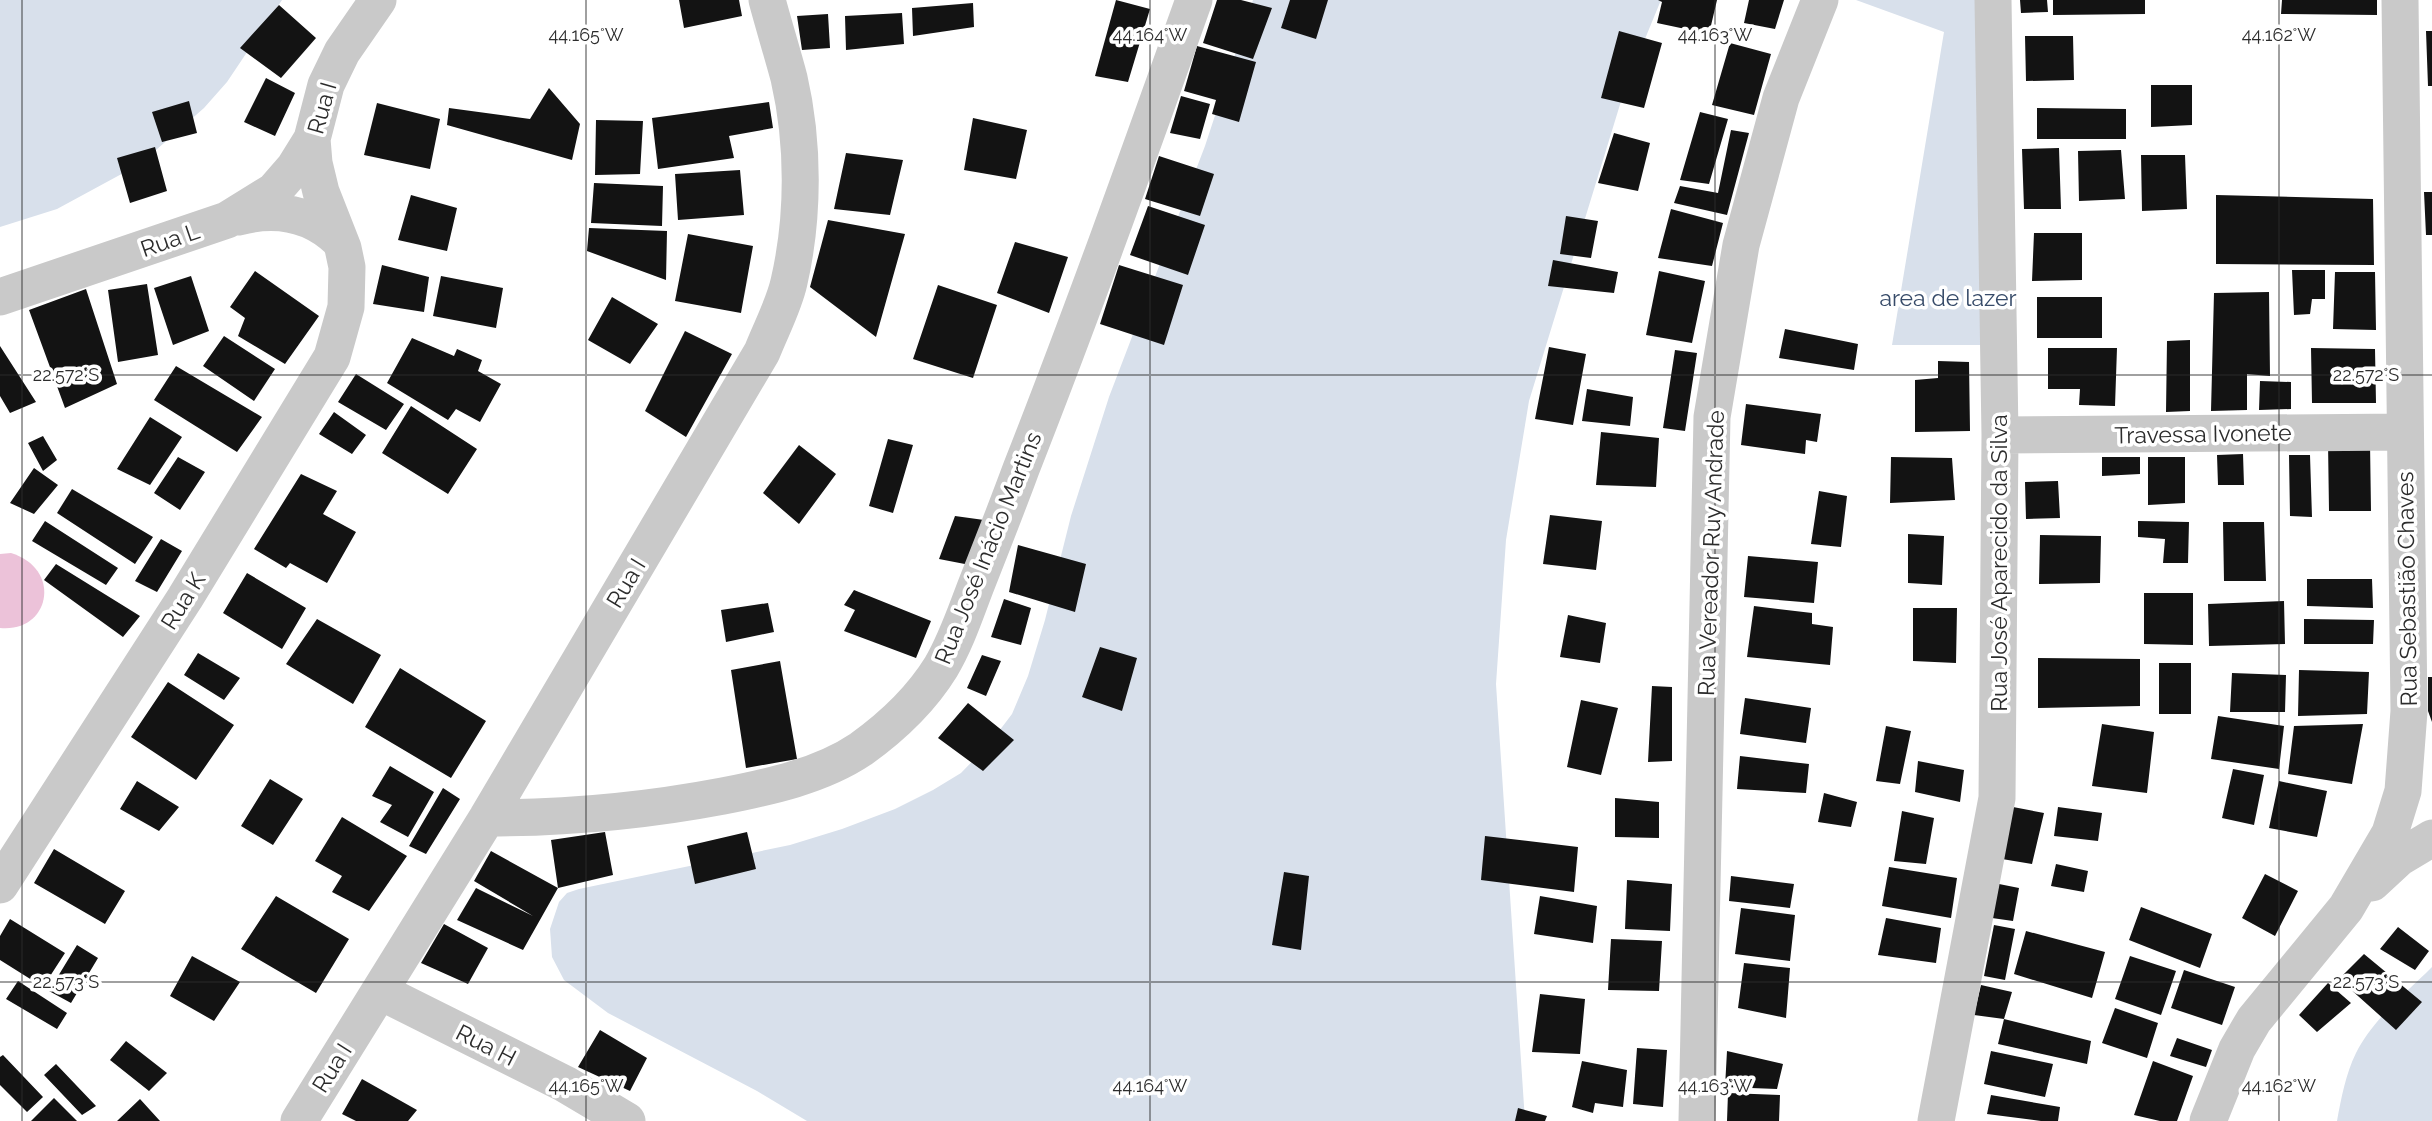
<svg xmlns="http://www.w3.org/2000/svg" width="2432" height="1121" font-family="Raleway,sans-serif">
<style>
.green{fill:#d8e0eb}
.water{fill:#ecc2d9}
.building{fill:#131313}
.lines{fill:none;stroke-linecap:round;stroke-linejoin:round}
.minor{stroke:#c9c9c9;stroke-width:37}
.ticks{fill:none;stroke:#2c2c2c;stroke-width:2;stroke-opacity:0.45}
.labels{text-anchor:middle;stroke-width:7;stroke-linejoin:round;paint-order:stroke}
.street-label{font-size:23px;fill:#2c2c2c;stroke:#fff}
.park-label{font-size:23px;fill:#374b69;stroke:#fff}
.ticks-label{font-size:18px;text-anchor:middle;fill:#2c2c2c;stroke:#fff;stroke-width:7;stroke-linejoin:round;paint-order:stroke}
</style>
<rect width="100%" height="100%" fill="#fff"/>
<!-- green -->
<path class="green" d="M0 0H282L227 82 204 108 140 164 57 209 0 227Z
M1253 0H1661L1626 85 1529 401 1506 540 1496 684 1525 1121H807L757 1091 608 1013 564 980 552 957 550 929 559 902 567 893 579 889 790 845 842 829 895 809 933 790 961 773 990 743 1012 714 1028 676 1045 620 1071 516 1109 397 1205 146Z
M1856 0H1987L1996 345H1892L1944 32Z
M2432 967V1121H2337C2341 1099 2346 1073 2356 1053 2373 1019 2406 993 2432 967Z"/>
<!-- water -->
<path class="water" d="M11 553C63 569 50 633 0 628V554Z"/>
<!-- building -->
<path class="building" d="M679 0H739L742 16 684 28Z
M1116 0 1150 9 1128 82 1095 76Z
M1217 0H1241L1272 8 1253 59 1203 43Z
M1290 0H1328L1316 39 1281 28Z
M1658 0H1717L1709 34 1657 23 1662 2Z
M1749 0H1784L1775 29 1744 23Z
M2020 0H2047L2048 12 2021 13Z
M2053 0H2145V14L2053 15Z
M2282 0H2377V15L2281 14Z
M973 3 974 27 913 36 912 8Z
M279 5 316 38 281 78 240 48Z
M902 13 904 44 846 50 845 16Z
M828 14 830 48 802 50 797 16Z
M1619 31 1662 43 1644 108 1601 98Z
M2426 31H2432V86H2428Z
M2025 36H2073L2074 80 2026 81Z
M1730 43 1771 54 1754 115 1712 105Z
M1197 46 1256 62 1239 122 1212 114 1216 100 1184 91Z
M266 78 295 93 275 136 244 122Z
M2151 85H2192V125L2151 127Z
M549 88 580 124 572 160 447 125 449 108 530 119Z
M1181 96 1210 104 1200 139 1170 133Z
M189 101 197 133 162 142 152 112Z
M769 102 773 128 729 136 734 158 658 169 652 118Z
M377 103 440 119 430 169 364 155Z
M2037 108 2126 109V139H2037Z
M1700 112 1728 119 1709 184 1680 180Z
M973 118 1027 130 1016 179 964 170Z
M596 120 643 121 640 174 595 175Z
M1731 130 1749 133 1727 215 1674 203 1680 186 1718 193Z
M1614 133 1650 143 1638 191 1598 183Z
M155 147 167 191 130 203 117 158Z
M2059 148 2061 209H2024L2022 149Z
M2121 150 2125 199 2079 201 2078 151Z
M846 153 903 160 890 215 834 209Z
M2141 155H2185L2187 209 2142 211Z
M1159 156 1214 174 1200 216 1145 199Z
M740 170 744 215 678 220 675 174Z
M594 183 663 186 662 226 591 223Z
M2424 192H2432V235H2426Z
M411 195 457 208 447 251 398 240Z
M2216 195 2373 199 2374 265 2216 264Z
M1148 206 1205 225 1188 275 1130 255Z
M1671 209 1723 223 1712 266 1658 258Z
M1566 216 1598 221 1591 258 1560 254Z
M828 220 905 234 876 337 810 287Z
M589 228 667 231 666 280 587 251Z
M2034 233H2082V280L2032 281Z
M688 234 753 246 741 313 675 301Z
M1015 242 1068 257 1049 313 997 293Z
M1553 260 1618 272 1614 293 1548 286Z
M382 265 429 277 424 312 373 304Z
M1119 265 1183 285 1164 345 1100 324Z
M2292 270H2325V299H2312L2310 314 2294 315Z
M255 271 319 316 285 364 238 336 245 318 230 307Z
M1659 271 1705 281 1692 343 1646 335Z
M2335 272H2375L2376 330 2333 329Z
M191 276 209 331 173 345 154 288Z
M441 276 503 288 496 328 433 316Z
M147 284 158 355 118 362 108 290Z
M938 285 997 305 973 378 913 359Z
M86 289 117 384 65 408 29 310Z
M2269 292 2270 376 2247 374V410L2211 411 2214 293Z
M612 297 658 324 630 364 588 340Z
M2037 297H2102V338H2037Z
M1785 329 1858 344 1854 370 1779 358Z
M685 331 732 354 686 437 645 411Z
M224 336 275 369 254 401 203 366Z
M412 338 454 356 457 349 482 360 478 371 501 384 480 422 456 409 448 420 387 383Z
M2190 340V411L2166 412 2167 341Z
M0 346 36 402 10 413 0 396Z
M1549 347 1586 354 1573 425 1535 419Z
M2048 348H2117L2115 406 2079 405 2080 389H2048Z
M2311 348 2375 349 2376 403H2312Z
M1675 350 1697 353 1685 431 1663 428Z
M1938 361 1969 362 1970 431 1915 432V380L1938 378Z
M176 366 262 417 237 452 154 400Z
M356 374 404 404 386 430 338 402Z
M2260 381 2291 382V409L2259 410Z
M1587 389 1633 397 1630 426 1582 421Z
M1746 404 1821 414 1817 442 1806 440 1805 454 1741 445Z
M411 406 477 449 448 494 382 453Z
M334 412 366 435 352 454 319 434Z
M150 417 182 437 150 485 117 469Z
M1601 432 1659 438 1656 487 1596 485Z
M43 436 57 460 43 471 28 443Z
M888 439 913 445 893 513 869 506Z
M2328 442H2370L2371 511H2329Z
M799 445 836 474 799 524 763 493Z
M2243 454 2244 485H2218L2217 455Z
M2289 455H2310L2312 517 2290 516Z
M178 457 205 472 180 510 154 493Z
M1891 457 1952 458 1955 500 1890 503Z
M2102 457H2140V474L2102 476Z
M2148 457H2185V503L2148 505Z
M34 468 58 485 34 514 10 503Z
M301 474 337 491 323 514 356 532 327 583 290 563 286 568 254 549Z
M2058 481 2060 518 2026 519 2025 482Z
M72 489 153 537 135 564 57 513Z
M1819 491 1847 496 1841 547 1811 544Z
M1550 515 1602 521 1596 570 1543 564Z
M955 516 984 520 970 565 939 559Z
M45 521 118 568 106 585 32 541Z
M2138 521 2189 522 2188 563H2163L2165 539 2138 537Z
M2223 522H2264L2266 581H2224Z
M1908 534 1944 536 1942 585 1908 583Z
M2040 535 2101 536 2100 583 2039 584Z
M161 539 182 551 157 592 135 581Z
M1018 545 1086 564 1075 612 1009 592Z
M1748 556 1818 562 1814 603 1744 597Z
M56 564 140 616 123 637 44 580Z
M247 573 306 608 282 649 223 613Z
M2307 579H2372L2373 608 2307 606Z
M854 590 931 621 916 658 844 631 855 610 844 605Z
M2144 593H2193V645L2144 644Z
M1004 599 1031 608 1021 645 991 637Z
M2284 601 2285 644 2209 646 2208 604Z
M768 603 774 632 726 642 721 610Z
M1754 606 1812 613V624L1833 627 1830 665 1747 657Z
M1913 608H1957L1956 663 1913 661Z
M1568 615 1606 623 1600 663 1560 657Z
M317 619 381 655 353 704 286 664Z
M2304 619 2374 620 2373 644H2304Z
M1100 647 1137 658 1122 711 1082 697Z
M198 653 240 678 224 700 184 675Z
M982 655 1001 661 986 696 967 688Z
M2038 658 2140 659V706L2038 708Z
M780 661 797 759 746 768 731 670Z
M2159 663H2191V714H2159Z
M400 668 486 721 451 778 365 727Z
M2299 670 2369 672 2367 714 2298 716Z
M2232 673 2286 675 2285 712H2230Z
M2428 677H2432V722L2428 711Z
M168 682 234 725 196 780 131 737Z
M1652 686 1672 687V761L1648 762Z
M1745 698 1811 708 1806 743 1740 734Z
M1581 700 1618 708 1601 775 1567 767Z
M968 703 1014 740 983 771 938 738Z
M2218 716 2284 726 2279 769 2211 759Z
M2102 724 2154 732 2147 793 2092 786Z
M2363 724 2352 784 2288 774 2294 726Z
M1886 726 1911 731 1900 784 1876 781Z
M1740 756 1809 764 1806 793 1737 789Z
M1918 761 1964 770 1960 802 1915 792Z
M390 766 434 792 408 837 380 822 392 805 372 796Z
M2233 769 2264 775 2254 825 2222 818Z
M270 779 303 799 273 845 241 826Z
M137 781 179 807 159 831 120 809Z
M2279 781 2327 791 2317 837 2269 828Z
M443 788 460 799 426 854 409 846Z
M1824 793 1857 802 1851 827 1818 822Z
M1615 798 1659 802V838L1615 837Z
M2013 807 2044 813 2032 864 2002 859Z
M2058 807 2102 813 2098 841 2054 836Z
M1902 811 1934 818 1926 864 1894 861Z
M342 817 407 856 369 911 332 892 342 876 315 861Z
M605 832 613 875 558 888 551 840Z
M747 832 756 869 695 884 687 846Z
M1485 836 1578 847 1574 892 1481 880Z
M54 849 125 891 105 924 34 883Z
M491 851 558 888 523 950 457 920 476 888 533 916 474 881Z
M2056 864 2088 871 2084 892 2051 886Z
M1889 867 1957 878 1951 918 1882 906Z
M1284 872 1309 876 1301 950 1272 945Z
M2265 874 2298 891 2275 936 2242 918Z
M1731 876 1794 884 1790 908 1729 901Z
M1627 880 1672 884 1670 931 1625 929Z
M1999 884 2019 888 2013 921 1992 918Z
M276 896 349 939 316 993 241 949Z
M1540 896 1597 906 1593 943 1534 934Z
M2141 907 2212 934 2200 968 2129 940Z
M1741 908 1795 915 1790 961 1735 954Z
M1886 918 1941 928 1936 963 1878 955Z
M10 919 65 953 43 987 0 960V936Z
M444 924 488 948 468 984 421 963Z
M1994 925 2015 929 2005 980 1984 976Z
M2398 927 2429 951 2415 970 2380 949Z
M2026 931 2105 952 2092 998 2014 974Z
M1611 939 1662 941 1659 991 1608 990Z
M77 945 98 958 71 1003 49 991Z
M2364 954 2422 1002 2396 1030 2339 979Z
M192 956 240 982 214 1021 170 996Z
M2130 956 2176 971 2161 1015 2115 999Z
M1744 963 1790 968 1786 1018 1738 1008Z
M2184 970 2235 987 2222 1025 2171 1008Z
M18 981 67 1013 57 1029 6 999Z
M2328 983 2351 1003 2317 1032 2299 1015Z
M1981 985 2012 992 2004 1019 2091 1041 2087 1064 1998 1044 2004 1019 1974 1015Z
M1540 994 1585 999 1580 1054 1532 1052Z
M2115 1008 2158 1023 2147 1058 2102 1043Z
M600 1030 647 1058 630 1091 578 1067Z
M2177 1038 2212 1050 2206 1067 2170 1056Z
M126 1041 167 1073 149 1091 110 1060Z
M1637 1048 1667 1050 1663 1107 1633 1104Z
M1727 1051 1783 1064 1777 1089 1725 1087Z
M1991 1051 2053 1064 2045 1097 1984 1084Z
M3 1055 43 1097 27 1112 0 1085V1057Z
M1582 1061 1627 1070 1623 1107 1595 1103 1593 1113 1572 1107Z
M2153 1061 2193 1076 2177 1121H2160L2134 1115Z
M56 1064 96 1106 82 1115 44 1075Z
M362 1079 417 1110 408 1121H356L342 1114Z
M1728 1093 1780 1095 1779 1121H1727Z
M1991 1095 2060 1107 2058 1121H2041L1987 1114Z
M54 1098 77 1121H31Z
M140 1099 160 1121H117Z
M1518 1108 1547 1116 1545 1121H1515Z"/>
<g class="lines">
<!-- minor -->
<path class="minor" d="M238 217C276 207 311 213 339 240
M0 297 227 220 274 191 294 168 312 139
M2000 435 2405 432
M487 818C567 818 644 811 723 796 769 787 821 776 861 749 893 726 920 701 941 667 957 640 966 611 977 583 992 545 1007 507 1021 469 1082 314 1138 157 1194 0
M2372 883 2399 858 2432 838
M0 885 185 598 332 357 346 307 347 267 343 248 321 192 314 163 312 139 326 85 342 52 378 0
M381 992 565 1084 627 1121
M299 1121 487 818 762 352C771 329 784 305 789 282 804 217 804 143 789 78 782 52 774 26 767 0
M1697 1121 1712 417 1741 245 1781 98 1820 0
M1936 1121 1997 798 2000 435 1993 0
M2208 1121 2237 1049 2254 1020 2346 908 2390 833 2403 791 2409 711 2400 0"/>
</g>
<!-- ticks -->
<path class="ticks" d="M22 0V1121M586 0V1121M1150 0V1121M1715 0V1121M2279 0V1121M0 375H2432M0 982H2432"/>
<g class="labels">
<!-- street labels -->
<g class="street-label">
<text transform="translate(322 108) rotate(-74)" y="8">Rua I</text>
<text transform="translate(170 240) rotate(-19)" y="8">Rua L</text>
<text transform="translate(2203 434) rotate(-1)" y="8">Travessa Ivonete</text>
<text transform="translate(988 548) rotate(-68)" y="8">Rua José Inácio Martins</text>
<text transform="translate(1711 553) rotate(-88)" y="8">Rua Vereador Ruy Andrade</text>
<text transform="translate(1999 563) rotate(-90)" y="8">Rua José Aparecido da Silva</text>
<text transform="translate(626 583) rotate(-59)" y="8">Rua I</text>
<text transform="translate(2407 589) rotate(-91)" y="8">Rua Sebastião Chaves</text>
<text transform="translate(183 601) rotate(-58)" y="8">Rua K</text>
<text transform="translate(486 1045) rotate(27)" y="8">Rua H</text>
<text transform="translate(332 1068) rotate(-58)" y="8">Rua I</text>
</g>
<!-- park labels -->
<g class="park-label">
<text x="1948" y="306">area de lazer</text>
</g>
</g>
<g class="ticks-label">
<text x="586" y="41">44.165°W</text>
<text x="1150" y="41">44.164°W</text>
<text x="1715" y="41">44.163°W</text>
<text x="2279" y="41">44.162°W</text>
<text x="66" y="381">22.572°S</text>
<text x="2366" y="381">22.572°S</text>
<text x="66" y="988">22.573°S</text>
<text x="2366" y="988">22.573°S</text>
<text x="586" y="1092">44.165°W</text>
<text x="1150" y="1092">44.164°W</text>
<text x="1715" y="1092">44.163°W</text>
<text x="2279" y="1092">44.162°W</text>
</g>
</svg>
